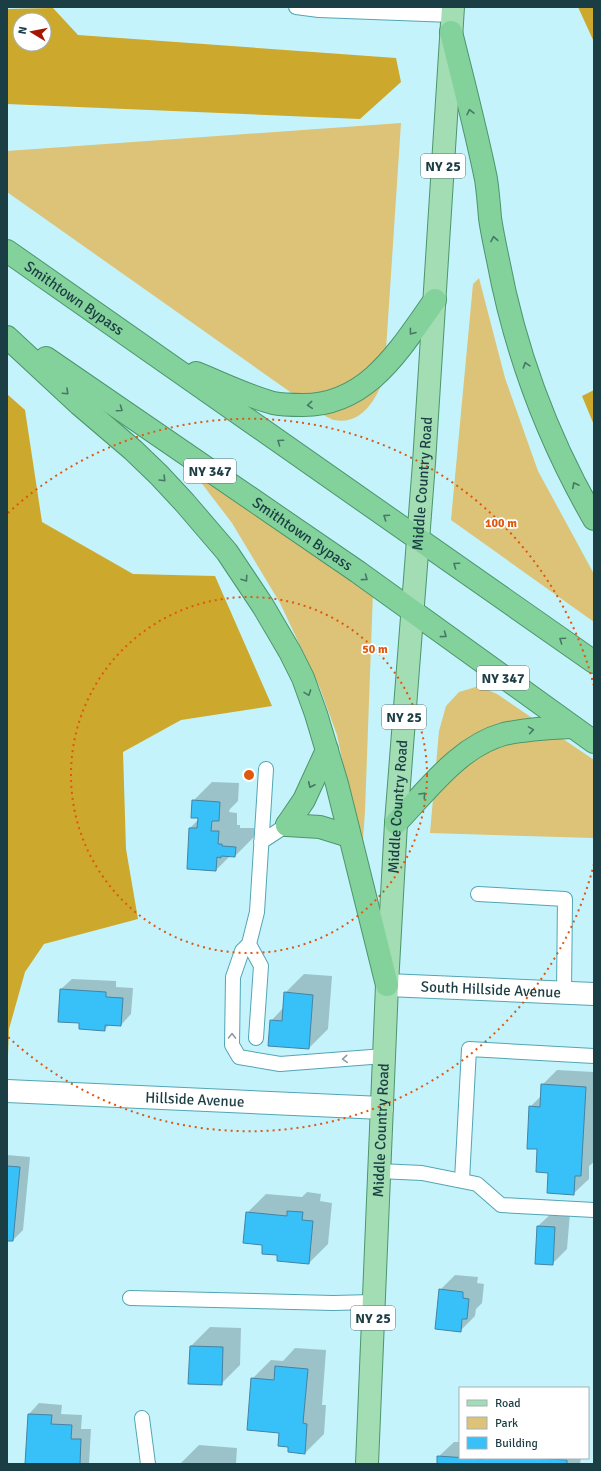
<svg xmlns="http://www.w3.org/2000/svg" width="601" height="1471" font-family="Signika,sans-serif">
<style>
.green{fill:#dcc377}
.forest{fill:#cca82c;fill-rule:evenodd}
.shadow{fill:#0003}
.building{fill:#38c0f9;stroke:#4384a4}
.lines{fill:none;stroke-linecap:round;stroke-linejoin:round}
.service-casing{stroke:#53a5b4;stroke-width:16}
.minor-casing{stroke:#53a5b4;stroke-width:24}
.primary-casing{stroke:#4b966c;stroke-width:24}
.trunk-casing{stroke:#4b966c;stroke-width:24}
.service{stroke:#fff;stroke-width:14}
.minor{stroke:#fff;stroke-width:22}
.primary{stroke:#a3ddb4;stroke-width:22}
.trunk{stroke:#84d29b;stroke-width:22}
.oneway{stroke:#457967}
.oneway2{stroke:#8d9ea2}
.ring{fill:none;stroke:#de580f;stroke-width:2;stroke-dasharray:2 4}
.labels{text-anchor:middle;stroke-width:3.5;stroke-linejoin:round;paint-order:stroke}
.shield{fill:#fff;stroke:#5f777c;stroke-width:1}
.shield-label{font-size:14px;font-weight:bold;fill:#1b3d44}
.street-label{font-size:15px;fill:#1b3d44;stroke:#fff}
.centre{fill:#de580f;stroke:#fff;stroke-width:2}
.ring-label{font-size:12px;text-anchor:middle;font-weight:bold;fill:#de580f;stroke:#fff;stroke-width:3.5;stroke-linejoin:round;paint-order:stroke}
</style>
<rect width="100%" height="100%" fill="#c4f3fc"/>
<!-- green -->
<path class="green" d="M401 123 384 380C374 401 362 425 334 420 330 419 324 415 320 413L7 192V151Z
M479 278 505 378 538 471 594 574V622L451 520 473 284Z
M190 468 373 592 365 811 362 854 337 735 320 688 280 603 232 523Z
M479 686 497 694 594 760V838L430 833 439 731 446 706 459 692Z"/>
<!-- forest -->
<path class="forest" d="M578 7H594V42Z
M53 8 78 35 396 58 401 82 360 119 7 104V9ZM20 20H44V44H20Z
M594 390V425L582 396Z
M7 394 25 410 42 522 133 574 215 576 272 706 181 720 123 752 126 849 138 919 44 944 25 972 9 1029 8 1056 7 1055Z"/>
<!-- shadow -->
<path class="shadow" d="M212 782 239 783 238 801 230 809 229 812 237 813V825H240V828H254V837L235 856H230L216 870 190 828 198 820 193 801Z
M304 974 332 976 328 1029 309 1048 271 1021 284 1007 285 993Z
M72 979 116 981V987L133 988 131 1014 121 1025 110 1024 104 1030 81 1022 61 989Z
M557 1070 594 1072V1162L589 1166V1179L573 1194 550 1172 538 1149 530 1107 542 1095V1085Z
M7 1155 30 1157 23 1230 13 1240 7 1239Z
M307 1192 321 1194 320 1201 332 1203 328 1244 309 1263 278 1254 264 1244 247 1213 266 1194 302 1197Z
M554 1211 570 1213 567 1249 552 1264 538 1226Z
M455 1275 478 1277 477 1283 484 1284 482 1303 476 1309 475 1316 460 1331 440 1290Z
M210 1327 241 1328 240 1365 221 1384 191 1346Z
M295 1348 326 1350 322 1405H326L324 1434 305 1453 289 1446 280 1432 252 1379 271 1360 283 1361Z
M39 1403 62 1405 61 1414 82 1415 81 1429H91L89 1464H26L29 1414Z
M454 1442H460V1458H581L580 1464H438V1457Z
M199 1445 237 1448 236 1464H180Z"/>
<!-- building -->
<path class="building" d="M192 800 220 802 219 821H212L211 831H219L218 844H222V846L236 847 235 857 221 856V858L217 857 216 871 187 869 189 828H197L198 818H191Z
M60 989 106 992V997L123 998 121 1026 105 1025V1031L79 1029V1023L58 1022Z
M284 992 313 995 309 1049 268 1046 270 1020 282 1021Z
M541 1084 586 1087 581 1176H575L574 1195 547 1193 548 1173 536 1172 537 1149H527L529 1106 540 1107Z
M7 1166 20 1167 13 1241H7Z
M287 1211 303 1212 302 1220 313 1221 309 1264 277 1261V1255L262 1254V1245L243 1243 246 1212 287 1216Z
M537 1226 555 1227 553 1265 535 1264Z
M439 1289 463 1292V1298L469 1299 467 1319H462L461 1332 435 1329Z
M190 1346 223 1347 222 1385 188 1384Z
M275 1366 308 1369 303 1423 307 1424 305 1454 288 1452V1447L278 1446 279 1433 247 1430 251 1378 274 1380Z
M28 1414 52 1415 51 1424 72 1425 71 1439H81L80 1464H25Z
M437 1456 483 1459 484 1458H529L567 1460V1464H437Z"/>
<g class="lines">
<!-- service casing -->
<g class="service-casing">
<path id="service" d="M296 7 319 10 452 15
M261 842 287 825
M478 894 565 899 564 992
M249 944 242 951 233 977 232 1045 239 1057 280 1064 384 1056
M256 1038 261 966 249 944 257 912 266 769
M379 1171 422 1173 477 1184 501 1205 594 1210
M462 1180 469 1049 594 1056
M130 1298 333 1303 373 1302
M142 1418 148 1464"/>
</g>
<!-- minor casing -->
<g class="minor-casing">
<g id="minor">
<path id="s1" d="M387 985 594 994"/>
<path id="s2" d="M7 1091 382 1108"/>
</g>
</g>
<!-- primary casing -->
<g class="primary-casing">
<g id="primary">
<path id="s3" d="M367 1464 387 985 396 823 424 463 453 7"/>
</g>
</g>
<!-- trunk casing -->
<g class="trunk-casing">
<g id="trunk">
<path d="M451 32C463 81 476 130 486 179 488 192 489 205 490 218 492 232 495 246 498 260 515 351 548 439 594 519"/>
<path id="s4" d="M7 251 594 662"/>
<path d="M7 337 79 404 133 450 159 475 185 503 227 552 263 606 290 652 303 678 316 714 337 784 387 985"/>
<path id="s5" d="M46 358 358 572 594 742"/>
<path d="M196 373C221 383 247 396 273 403 282 405 293 405 303 405 369 405 401 347 435 300"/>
<path d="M396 823C427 791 459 746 504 734 526 729 549 728 572 727"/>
<path d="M287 825 304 800 327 750"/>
<path d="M287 825 320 827 349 836"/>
</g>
</g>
<!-- service -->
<use href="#service" class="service"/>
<!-- minor -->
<use href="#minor" class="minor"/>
<!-- primary -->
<use href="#primary" class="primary"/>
<!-- trunk -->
<use href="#trunk" class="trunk"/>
</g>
<!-- one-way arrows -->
<defs><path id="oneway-chevron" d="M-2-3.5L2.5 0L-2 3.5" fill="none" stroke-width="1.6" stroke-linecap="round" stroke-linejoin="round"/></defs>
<g class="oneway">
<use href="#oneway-chevron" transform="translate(470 112) rotate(-103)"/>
<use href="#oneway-chevron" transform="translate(494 239) rotate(-100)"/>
<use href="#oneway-chevron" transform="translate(412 332) rotate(127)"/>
<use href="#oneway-chevron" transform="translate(526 365) rotate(-108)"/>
<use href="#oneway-chevron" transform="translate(66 392) rotate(43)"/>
<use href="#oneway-chevron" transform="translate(310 405) rotate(175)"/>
<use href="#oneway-chevron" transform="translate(120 409) rotate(35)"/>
<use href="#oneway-chevron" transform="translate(280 442) rotate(-145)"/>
<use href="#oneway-chevron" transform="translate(163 479) rotate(46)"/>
<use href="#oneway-chevron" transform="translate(575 485) rotate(-117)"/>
<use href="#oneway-chevron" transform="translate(386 517) rotate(-146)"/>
<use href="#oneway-chevron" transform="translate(456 565) rotate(-145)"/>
<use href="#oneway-chevron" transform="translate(365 578) rotate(36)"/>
<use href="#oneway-chevron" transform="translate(245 579) rotate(56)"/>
<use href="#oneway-chevron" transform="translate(444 635) rotate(36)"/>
<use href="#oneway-chevron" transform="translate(562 640) rotate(-145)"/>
<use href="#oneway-chevron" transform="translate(308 693) rotate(70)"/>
<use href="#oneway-chevron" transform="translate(531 730) rotate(-9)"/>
<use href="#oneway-chevron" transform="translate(311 785) rotate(115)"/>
<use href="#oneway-chevron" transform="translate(423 795) rotate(-47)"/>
</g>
<g class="oneway2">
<use href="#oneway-chevron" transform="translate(232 1036) rotate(-89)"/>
<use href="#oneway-chevron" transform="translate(345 1059) rotate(176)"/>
</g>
<!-- distance rings -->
<g class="ring">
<circle cx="249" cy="775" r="178"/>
<path d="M594 864A356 356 0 0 1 8 1037M8 513A356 356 0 0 1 594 686"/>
</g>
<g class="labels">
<!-- shield labels -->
<g class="shield">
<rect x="421" y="154" width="44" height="24" rx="3"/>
<rect x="184" y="459" width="52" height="24" rx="3"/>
<rect x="477" y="666" width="52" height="24" rx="3"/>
<rect x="382" y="705" width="44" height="24" rx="3"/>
<rect x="351" y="1306" width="44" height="24" rx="3"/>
</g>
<g class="shield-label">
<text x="443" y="171">NY 25</text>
<text x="210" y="476">NY 347</text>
<text x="503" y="683">NY 347</text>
<text x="404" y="722">NY 25</text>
<text x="373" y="1323">NY 25</text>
</g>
<!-- street labels -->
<g class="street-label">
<text dy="5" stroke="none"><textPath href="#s4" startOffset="82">Smithtown Bypass</textPath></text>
<text dy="5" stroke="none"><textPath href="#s3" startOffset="982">Middle Country Road</textPath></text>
<text dy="5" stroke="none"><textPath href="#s5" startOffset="311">Smithtown Bypass</textPath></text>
<text dy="5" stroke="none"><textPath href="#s3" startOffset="658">Middle Country Road</textPath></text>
<text dy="5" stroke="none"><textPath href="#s1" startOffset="104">South Hillside Avenue</textPath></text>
<text dy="5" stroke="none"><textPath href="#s2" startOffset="188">Hillside Avenue</textPath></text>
<text dy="5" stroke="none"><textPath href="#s3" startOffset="334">Middle Country Road</textPath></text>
</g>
</g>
<circle cx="249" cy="775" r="6" class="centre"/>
<g class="ring-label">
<text x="501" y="527">100 m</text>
<text x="375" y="653">50 m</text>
</g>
<!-- border -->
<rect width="601" height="1471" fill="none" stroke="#1b3d44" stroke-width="16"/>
<!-- legend -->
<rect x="459" y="1387" width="130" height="72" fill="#ffffff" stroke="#a4b1b4"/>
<rect x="467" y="1400" width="20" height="6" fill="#a3ddb4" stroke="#a4b1b4"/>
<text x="495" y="1407" font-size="12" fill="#1b3d44">Road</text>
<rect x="467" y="1417" width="20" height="12" fill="#dcc377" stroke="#a4b1b4"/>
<text x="495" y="1427" font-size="12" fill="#1b3d44">Park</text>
<rect x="467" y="1437" width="20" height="12" fill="#38c0f9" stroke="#a4b1b4"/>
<text x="495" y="1447" font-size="12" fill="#1b3d44">Building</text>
<!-- north arrow -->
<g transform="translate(32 32) rotate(280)"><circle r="19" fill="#ffffff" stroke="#a4b1b4"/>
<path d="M0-3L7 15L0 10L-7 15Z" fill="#a71500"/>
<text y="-6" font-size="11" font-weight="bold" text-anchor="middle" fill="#1b3d44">N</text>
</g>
</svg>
